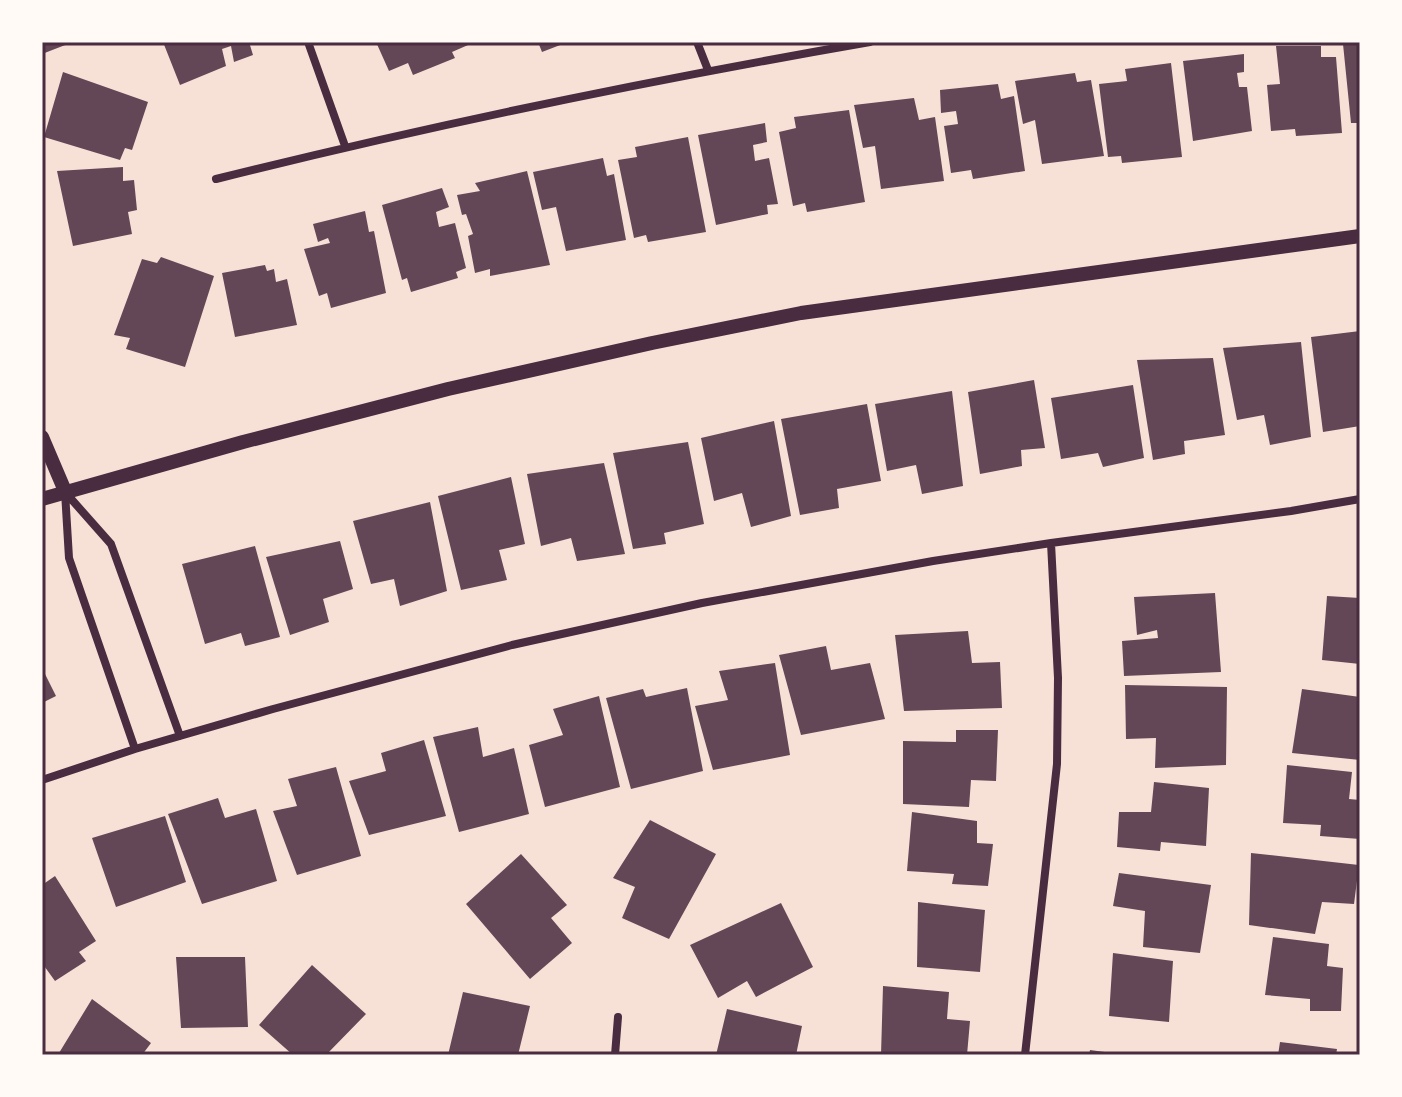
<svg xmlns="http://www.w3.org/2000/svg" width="1402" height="1097" font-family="'Titillium Web',sans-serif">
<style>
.building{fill:#644757}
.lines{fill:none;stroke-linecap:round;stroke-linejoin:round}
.minor{stroke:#4a2c40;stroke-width:8}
.tertiary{stroke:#4a2c40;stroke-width:14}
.neatline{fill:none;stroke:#4a2c40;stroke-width:3}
</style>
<rect width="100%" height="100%" fill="#f7e1d7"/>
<!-- building -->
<path class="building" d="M42 42H73L42 54Z
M163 42H249L253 55 234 62 231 46 222 49 226 66 180 85Z
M376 42H475L452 52 455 58 413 75 408 63 389 71Z
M538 42H568L542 52Z
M1360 43V123H1351L1343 44Z
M1276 46H1321V57H1336L1342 133 1296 136 1295 129 1271 131 1267 85 1280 84Z
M1244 54V72L1237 73 1239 87H1247L1252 131 1193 141 1183 61Z
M1171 63 1182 157 1122 163 1121 156 1108 157 1099 84 1127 81 1125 69Z
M63 72 148 102 132 150 125 148 120 160 44 137Z
M1075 73 1077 82 1091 80 1104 156 1042 164 1035 120 1023 124 1015 81Z
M998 84 1001 99 1014 96 1025 171 973 179 971 170 951 173 944 126 958 124 956 111 941 113 940 90Z
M914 98 919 120 935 117 944 181 881 189 875 146 863 148 854 105Z
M849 110 865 202 807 212 805 203 793 206 779 132 796 128 794 117Z
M765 123 767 142 753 145 755 161 769 158 778 204 767 205 768 214 716 225 698 135Z
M688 137 706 232 648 242 646 235 634 238 618 160 637 157 635 147Z
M603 158 607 176 614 174 626 240 566 251 556 207 542 210 533 172Z
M123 167V181L134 180 137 210 128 212 132 234 73 246 57 171Z
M527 171 550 265 490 276V269L475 273 468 236 473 234 466 214 462 215 457 195 480 191 475 183Z
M442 188 449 207 436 212 439 227 455 223 466 268 456 272 458 278 411 292 407 278 402 280 382 205Z
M365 211 369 232 374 231 386 293 331 308 327 293 319 296 304 249 330 243 328 238 318 242 313 224Z
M161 257 214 276 185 367 126 349 130 338 114 335 142 259 157 263Z
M265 265 267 271 274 269 276 282 287 279 297 325 235 337 222 273Z
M1360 331V426L1323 432 1311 337Z
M1301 342 1311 437 1270 445 1264 415 1237 420 1223 348Z
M1213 358 1225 435 1184 441 1185 454 1153 460 1137 360Z
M1034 380 1045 448 1021 450 1022 466 980 474 968 392Z
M1133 385 1144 458 1103 467 1098 453 1061 459 1051 398Z
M952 391 963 486 922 494 916 465 887 471 875 404Z
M867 404 881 481 837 489 839 508 800 515 781 419Z
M774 421 791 516 751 527 742 493 714 501 701 438Z
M688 442 704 524 664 533 666 544 633 549 613 453Z
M604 463 625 554 577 561 571 538 541 546 527 474Z
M511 477 525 544 499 550 507 580 461 590 438 496Z
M430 502 447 591 400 606 394 579 371 584 353 521Z
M340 541 353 589 323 599 329 622 290 635 266 557Z
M255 546 280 637 245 646 241 633 205 644 182 564Z
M1215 593 1221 672 1124 676 1122 641 1158 638 1157 630 1137 635 1134 597Z
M1327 596 1360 598V664L1322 660Z
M968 631 972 663 1000 662 1002 708 904 711 895 635Z
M826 646 831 670 870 663 885 719 801 735 779 655Z
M775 663 790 755 713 770 695 706 728 700 719 671Z
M42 668 56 696 42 703Z
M1125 685 1227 687 1226 765 1155 768 1156 738 1126 739Z
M687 688 703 771 631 789 606 698 643 689 646 697Z
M1302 689 1360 697V760L1292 753Z
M599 696 620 787 545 807 529 745 563 735 553 709Z
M478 727 483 757 514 748 529 814 459 832 433 737Z
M956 730H998L996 781 971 780 969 807 903 804V741L956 742Z
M424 740 446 816 369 835 349 781 386 771 381 753Z
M1287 765 1352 772 1349 799 1360 800V839L1320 836 1321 825 1283 823Z
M336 767 361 856 297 875 273 811 297 806 288 779Z
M1154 782 1209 788 1206 846 1161 842 1160 851 1117 847 1119 812H1151Z
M218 798 225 818 256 809 277 881 202 904 168 814Z
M912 812 977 821V843L993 844 988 886 952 884 954 874 907 871Z
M165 816 186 882 116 907 92 838Z
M650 820 716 854 669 939 622 918 635 887 613 878Z
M1251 853 1359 865 1354 904 1322 902 1315 934 1249 925Z
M521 854 567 905 551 918 572 943 530 979 466 904Z
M1119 873 1211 885 1200 953 1143 947 1145 911 1113 906Z
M55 876 96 941 79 952 86 961 55 981 42 963V885Z
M918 902 985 910 980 972 917 967Z
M781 903 813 967 756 997 747 981 718 998 690 945Z
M1273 937 1329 944 1327 966 1343 968 1341 1011H1310V999L1265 995Z
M1113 953 1173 961 1169 1022 1109 1016Z
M176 957H245L248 1027 181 1028Z
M312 965 366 1014 326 1055H293L259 1025Z
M883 986 949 992 947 1019 970 1021 967 1055H881Z
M463 992 530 1006 518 1055H448Z
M92 999 151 1043 142 1055H62L59 1053Z
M727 1009 802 1026 796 1055H716Z
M1280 1042 1337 1049 1336 1055H1278Z
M1090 1050 1112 1053V1055H1089Z"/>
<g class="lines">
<!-- minor -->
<path class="minor" d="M308 42 345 146
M697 42 708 70
M216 179C432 125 651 80 870 42
M65 492 111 544 180 736
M65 492 69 558 135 749
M42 780 135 749 273 709 512 645 702 603 933 561 1051 543 1291 511 1360 499
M615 1055 618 1017
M1025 1055 1057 764 1058 678 1051 543"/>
<!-- tertiary -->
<path class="tertiary" d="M42 437 65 491
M42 499 243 442 448 389 652 343 801 313 1360 236"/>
</g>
<!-- border -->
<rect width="1402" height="1097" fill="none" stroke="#fffaf5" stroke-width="88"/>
<rect x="44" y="44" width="1314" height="1009" class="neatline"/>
</svg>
